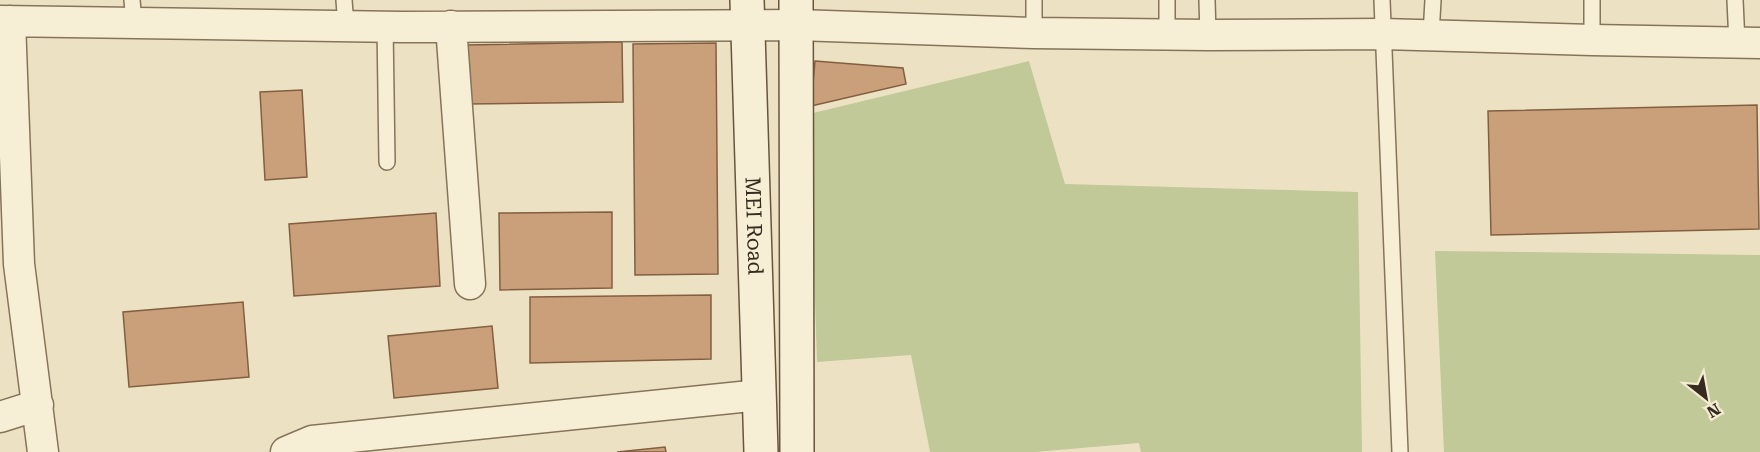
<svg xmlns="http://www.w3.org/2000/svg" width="1760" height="452" font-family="'Roboto Serif',serif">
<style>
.green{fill:#c0c997}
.building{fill:#c9a07a;stroke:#835f41;stroke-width:1.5}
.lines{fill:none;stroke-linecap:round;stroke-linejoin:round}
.lane-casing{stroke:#85745a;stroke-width:18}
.street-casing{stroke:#85745a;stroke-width:33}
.secondary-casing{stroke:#67553e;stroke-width:36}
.lane{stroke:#f7efd5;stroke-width:15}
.street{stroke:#f7efd5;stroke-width:30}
.secondary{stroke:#f7efd5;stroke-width:33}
.labels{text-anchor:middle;stroke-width:4.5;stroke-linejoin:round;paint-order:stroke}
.street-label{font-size:21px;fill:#362b1e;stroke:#f4ecd2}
</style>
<rect width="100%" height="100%" fill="#ece2c3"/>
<!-- green -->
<path class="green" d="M1029 61 1065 184 1358 192 1362 452H1141L1139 443 1035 452H930L911 355 817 362 809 114Z
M1435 251 1760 255V452H1444Z"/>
<!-- building -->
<path class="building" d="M622 42 623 102 468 104 467 45Z
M716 43 718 274 635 275 633 44Z
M815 61 903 68 906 84 811 106Z
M302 90 307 177 265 180 260 92Z
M1757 105 1759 229 1491 235 1488 111Z
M612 212V288L500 290 499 213Z
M436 213 440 286 294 296 289 224Z
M711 295V359L530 363V297Z
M243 302 249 377 129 387 123 312Z
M492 326 498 388 394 398 388 336Z
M665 447 666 452H617Z"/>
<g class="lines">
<!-- lane casing -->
<g class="lane-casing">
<path id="lane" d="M132 0 134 23
M344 0 346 26
M1034 0V33
M1167 0V35
M1207 0 1208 35
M1382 0 1400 452
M1735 0 1737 43
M385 26 387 162
M1431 35 1433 0
M1592 40V0"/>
</g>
<!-- street casing -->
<g class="street-casing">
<path id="street" d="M0 21 402 27 797 25 1034 33 1208 35 1382 34 1592 40 1760 43
M10 21 19 264 43 452
M451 26 470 284
M0 417 38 405
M286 452 312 441 760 395"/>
</g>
<!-- secondary casing -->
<g class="secondary-casing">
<g id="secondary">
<path id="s1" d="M747 0 761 452"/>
<path d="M796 0 797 452"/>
</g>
</g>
<!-- lane -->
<use href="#lane" class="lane"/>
<!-- street -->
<use href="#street" class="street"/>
<!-- secondary -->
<use href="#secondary" class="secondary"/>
</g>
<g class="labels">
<!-- street labels -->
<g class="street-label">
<text dy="7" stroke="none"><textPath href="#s1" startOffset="226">MEI Road</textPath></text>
</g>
</g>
<!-- north arrow -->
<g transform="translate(1706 398) rotate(149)" stroke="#f4ecd2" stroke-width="4.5" paint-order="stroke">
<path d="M0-4.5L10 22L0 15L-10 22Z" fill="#362b1e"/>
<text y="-9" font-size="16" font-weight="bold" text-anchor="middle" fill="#362b1e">N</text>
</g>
</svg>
